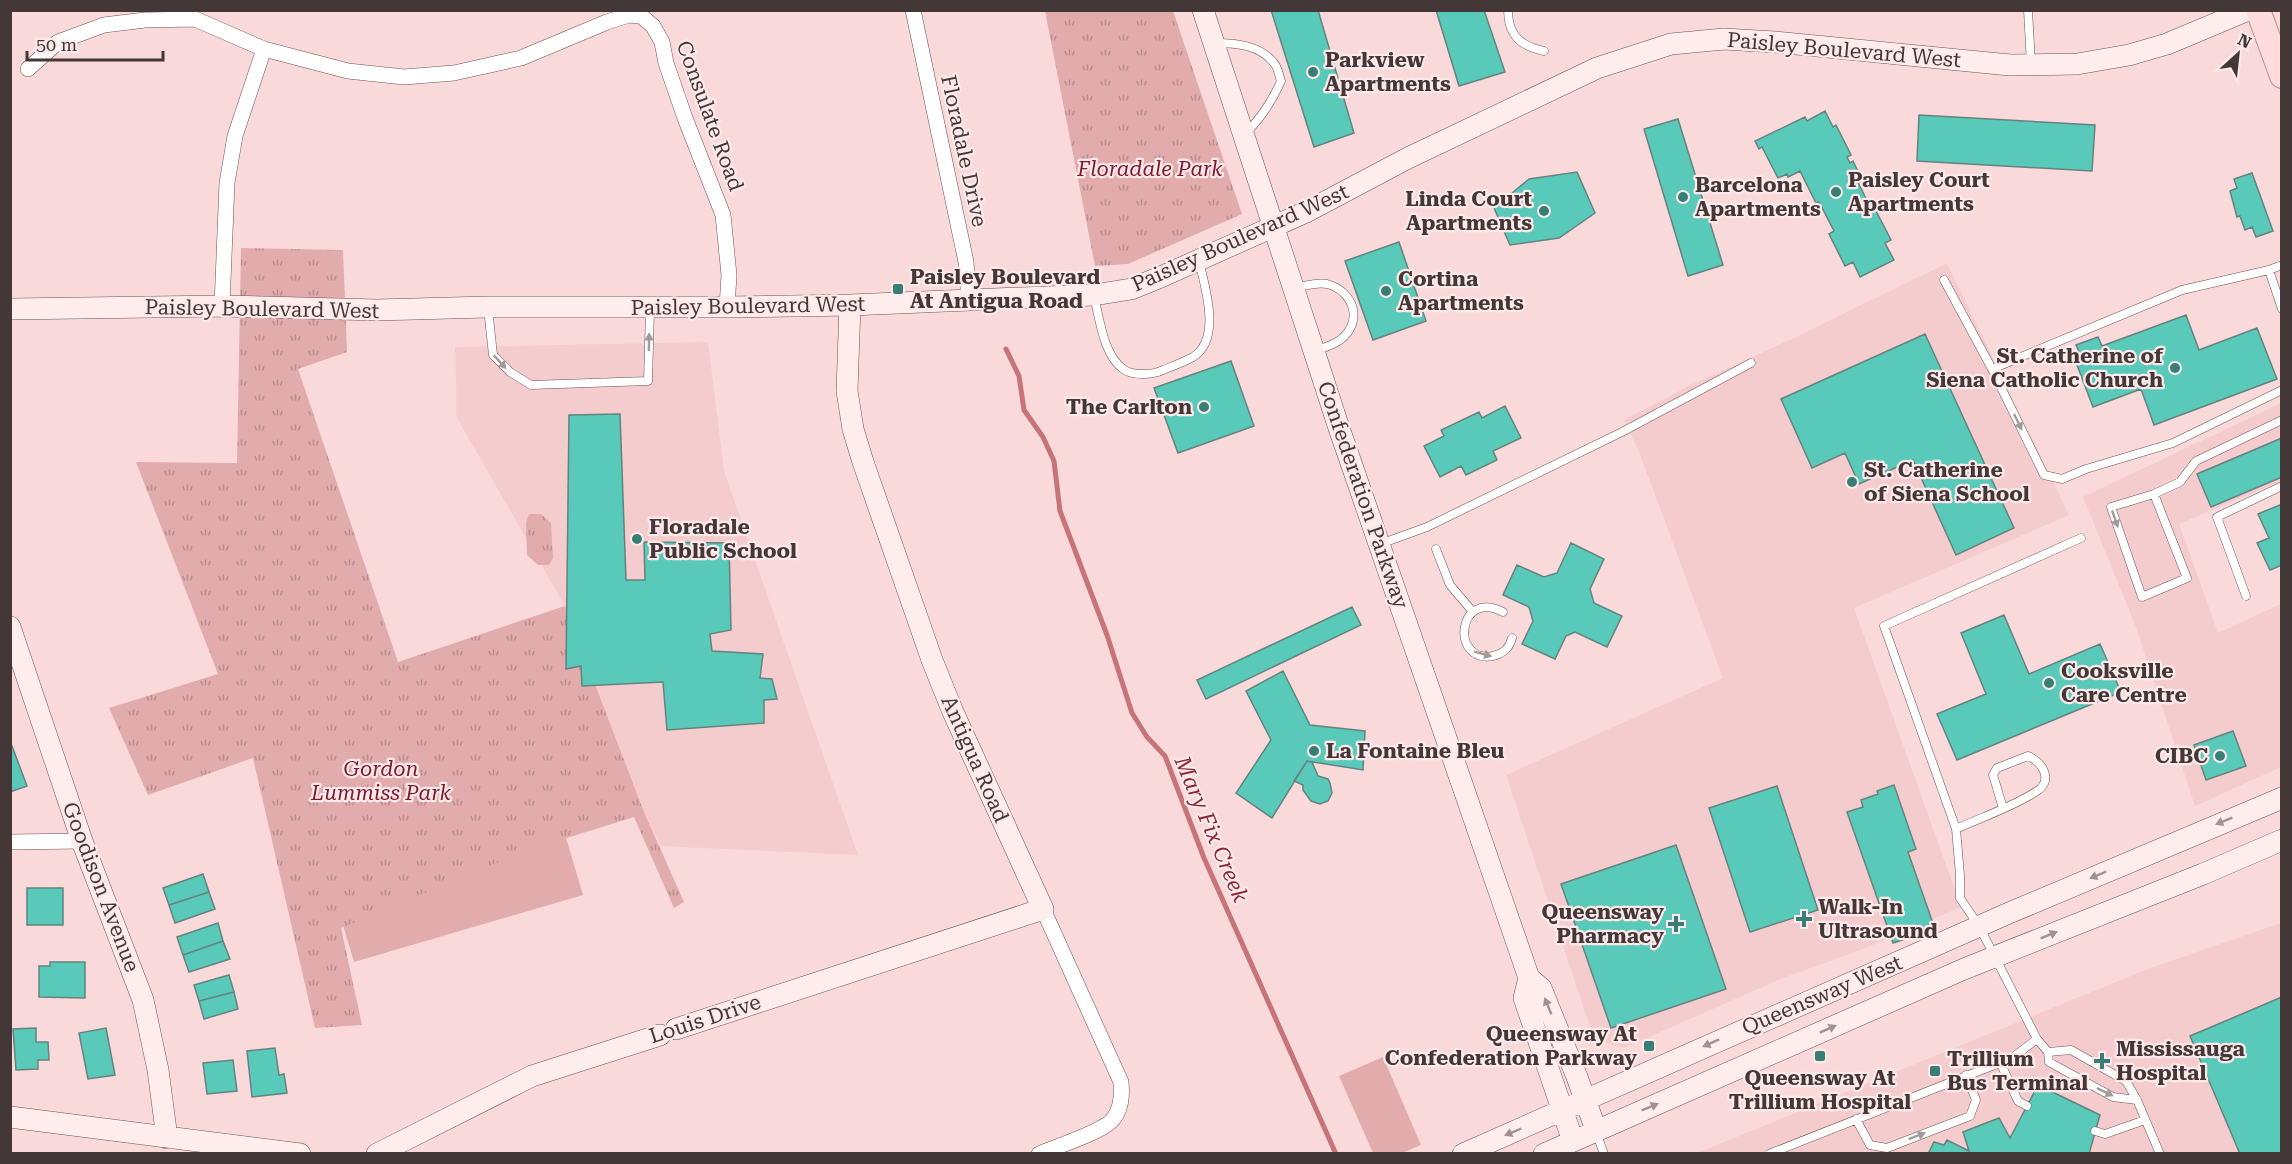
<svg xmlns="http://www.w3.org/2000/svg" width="2292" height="1164" font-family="'Roboto Serif',serif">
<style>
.built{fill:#f5cccd}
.green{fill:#e2acad}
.park{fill:url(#park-tufts)}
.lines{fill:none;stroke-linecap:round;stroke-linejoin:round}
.stream{stroke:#c77478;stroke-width:5}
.building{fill:#59c9ba;stroke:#65837e;stroke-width:1.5}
.lane-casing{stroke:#6d5253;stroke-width:9}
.street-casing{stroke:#6d5253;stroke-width:16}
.secondary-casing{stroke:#6d5253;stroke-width:22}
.primary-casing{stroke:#bd9293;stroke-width:26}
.lane{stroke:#fff;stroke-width:8}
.street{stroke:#fff;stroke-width:15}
.secondary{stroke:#ffeded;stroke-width:21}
.primary{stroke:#fedbdc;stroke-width:24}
.oneway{fill:#a19b9b}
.oneway2{fill:#a19292}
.poi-dot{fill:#397e75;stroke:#fde9ea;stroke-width:2}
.labels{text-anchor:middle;stroke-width:4.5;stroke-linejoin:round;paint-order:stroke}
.street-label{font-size:21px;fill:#433737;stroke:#fde9ea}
.poi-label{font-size:21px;font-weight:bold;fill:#433737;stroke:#fde9ea;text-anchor:start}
.park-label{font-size:21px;font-style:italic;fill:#811c2d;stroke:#fde9ea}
.water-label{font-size:22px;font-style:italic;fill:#8d2836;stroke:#fde9ea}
</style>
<defs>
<pattern id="park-tufts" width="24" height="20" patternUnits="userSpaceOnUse" patternTransform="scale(1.5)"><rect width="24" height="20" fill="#e2acad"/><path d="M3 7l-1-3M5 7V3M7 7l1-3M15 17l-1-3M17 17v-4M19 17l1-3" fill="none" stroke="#b98d8e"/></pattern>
</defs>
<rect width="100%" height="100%" fill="#f9d9d9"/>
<!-- built -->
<path class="built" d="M1947 263 2069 515 1854 608 1961 907 1863 949 1783 978 1624 1048 1594 1039 1506 775 1723 678 1638 449 1624 420 1693 384 1794 338Z
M708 342 724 471 858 855 661 846 644 812 565 606 457 418 455 347Z
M2281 403V481L2179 524 2218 633 2281 604V767L2195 806 2136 627 2083 497Z
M2281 923V1153L1695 1154 2148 969Z"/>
<!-- green -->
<path class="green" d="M545 767 583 895 354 962 316 835Z
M1383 1057 1421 1145 1402 1153H1373L1339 1076Z"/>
<!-- park -->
<path class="park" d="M1045 11H1173L1242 214 1128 264 1095 266Z
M241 248 343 250 347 352 298 369 398 662 565 606 644 812 684 902 674 908 634 817 525 851 341 928 362 1025 315 1028 253 758 148 795 109 708 218 674 136 462 237 463Z
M529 514H541L551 523 553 558 549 565H538L527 555 526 523Z"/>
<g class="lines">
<!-- stream -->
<path class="stream" d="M1006 349 1019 376 1024 410 1043 437 1054 461 1060 511 1107 635 1132 713 1147 737 1165 756 1204 858 1336 1154"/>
</g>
<!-- building -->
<path class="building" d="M1271 10H1318L1354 133 1314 147Z
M1436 10H1484L1505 72 1459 86Z
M1825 111 1833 127 1836 125 1851 155 1847 157 1850 163 1853 161 1862 180 1858 182 1871 209 1874 207 1891 240 1885 243 1894 260 1860 277 1853 262 1845 266 1829 234 1834 231 1819 202 1816 203 1800 171 1788 177 1787 174 1778 178 1762 147 1759 149 1755 141 1805 117 1807 121Z
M1919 115 2095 125 2092 171 1917 161Z
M1678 119 1723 265 1688 276 1644 129Z
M1577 172 1595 213 1559 238 1510 245 1494 208 1529 179Z
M2252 173 2273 231 2256 237 2252 227 2245 230 2240 216 2237 217 2230 191 2237 188 2234 179Z
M1399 242 1426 321 1373 340 1345 261Z
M2186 315 2199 350 2257 328 2277 379 2154 425 2141 389 2093 407 2074 357 2080 354 2076 345 2098 337 2102 346Z
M1925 334 2014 528 1956 555 1913 460 1859 484 1845 453 1812 468 1781 399Z
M1231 361 1254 426 1178 453 1154 388Z
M1505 406 1521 438 1493 451 1497 460 1466 475 1461 466 1440 477 1424 446 1444 436 1441 430 1479 412 1482 418Z
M620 414 626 580H645L644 542 729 543 731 630 710 634 712 651 763 654 760 678 772 679 777 699 764 700V723L667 730 663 682 582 686 581 666 566 669 569 415Z
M2282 438V477L2211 507 2197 474Z
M2282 504V565L2270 570 2257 543 2269 538 2258 514Z
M1571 543 1604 559 1590 589 1594 603 1622 616 1607 647 1575 632 1566 636 1555 659 1522 644 1533 621 1529 607 1503 595 1517 565 1544 577 1557 573Z
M1352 607 1361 625 1206 699 1197 680Z
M2004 615 2029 674 2100 644 2121 692 1957 760 1937 714 1986 694 1961 633Z
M1283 671 1310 725 1365 731 1363 770 1307 761 1272 818 1236 793 1271 740 1246 691Z
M2233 731 2246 766 2206 780 2194 745Z
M10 746H12L27 786 10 792Z
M1307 761 1312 762 1318 776 1328 779 1330 783 1332 793 1328 801 1320 804 1311 801 1303 790V785L1294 781Z
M1894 785 1916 849 1908 852 1935 929 1893 943 1847 812 1863 807 1861 800 1878 794 1877 791Z
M1777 786 1818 910 1750 932 1709 808Z
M1676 845 1726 989 1611 1028 1561 884Z
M203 874 209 892 169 905 163 888Z
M27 888H63V925H27Z
M209 892 215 909 175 923 169 905Z
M218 923 223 941 183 955 177 937Z
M223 941 230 959 189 972 183 955Z
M50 962H85V998L39 997V966H50Z
M229 975 234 992 199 1001 194 985Z
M234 992 238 1009 204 1019 199 1001Z
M2282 997V1154H2240L2190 1036Z
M36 1028V1042H48L49 1060H38V1069L16 1070 13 1029Z
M106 1028 115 1075 88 1079 79 1033Z
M275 1048 279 1075 284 1074 287 1093 252 1097 247 1051Z
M233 1060 237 1091 207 1094 203 1063Z
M2038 1085 2100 1115 2089 1154H1928L1934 1142 1944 1145 1947 1140 1969 1151 1963 1132 1999 1118 2010 1138Z"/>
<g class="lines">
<!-- lane casing -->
<g class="lane-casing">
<path id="lane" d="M1508 10C1508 36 1521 46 1544 51
M2028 10 2031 64
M1215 43C1236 43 1260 45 1274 63 1278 67 1279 76 1281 81 1272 102 1261 118 1245 134
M2269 270 2282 309
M1944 280 1992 369 2044 475 2062 479 2086 469 2173 443 2282 390
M1295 288C1305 286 1317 282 1327 284 1354 291 1364 322 1340 340 1333 345 1323 348 1315 351
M1094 297C1100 319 1103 354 1123 369 1132 376 1153 375 1163 370 1173 366 1184 362 1193 357 1222 339 1205 287 1199 261
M488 308 493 355 510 372 531 385 648 381 650 309
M1992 369 2182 290 2269 270 2282 265
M2154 494 2187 578 2142 597 2111 507 2154 494 2180 482 2196 461 2282 420
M2081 538 1884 626 1956 829 1960 875V898L1979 926 2037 1039 2048 1052 2049 1062 2113 1097 2137 1100
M1380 544 1427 527 1622 432 1751 363
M1436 549 1450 585 1473 612
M2246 596 2217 517 2282 486
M1503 612C1457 588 1450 664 1493 656 1503 654 1510 647 1512 638
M1956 829C1982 817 2013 807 2037 791 2054 780 2042 762 2028 756L1997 768 1993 775 2003 808
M2048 1052 2071 1050 2126 1081 2137 1100 2160 1154
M2000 1062 2018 1101 2027 1106
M1856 1119 1870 1145 1887 1148 1970 1116 1976 1100 1966 1075
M2095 1131 2105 1134 2145 1120
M1596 1132 1604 1154
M1769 1154 2012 1058 2037 1039"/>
</g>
<!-- street casing -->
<g class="street-casing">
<path id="street" d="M913 10 966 262 969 301
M28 69 58 42 104 25 145 20 195 19 264 49 348 71 404 77 454 73 521 58 607 22 629 15 641 16 653 26 662 42 666 63 685 118 723 215 729 275 727 307
M222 306 227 183 235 136 264 49
M10 842 82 841
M1039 1154C1055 1147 1106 1131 1114 1118 1122 1107 1122 1094 1121 1082L1043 909"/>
</g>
<!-- secondary casing -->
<g class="secondary-casing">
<path id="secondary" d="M1203 10 1339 428 1529 978 1541 988 1577 1077 1596 1130
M10 309 222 306 377 310 487 307H727L850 305 1094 295 1131 289 1163 276 1306 212 1408 158 1597 68 1671 44 1724 39 1775 42 2010 65 2077 64 2129 55 2167 44 2248 10
M10 627 82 841 143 1000 158 1070 167 1138
M1529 978 1524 998 1573 1141
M676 1029 1043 909 953 712 932 660 863 462 853 429 847 391 850 305
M10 1117 300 1154
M377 1154 532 1076 660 1035
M1463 1154 2009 913 2282 798
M1544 1154 1964 969 2203 874 2282 840"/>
</g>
<!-- primary casing -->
<g class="primary-casing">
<path id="primary" d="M2258 10 2282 76"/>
</g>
<!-- lane -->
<use href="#lane" class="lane"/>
<!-- street -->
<use href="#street" class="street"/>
<!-- secondary -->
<use href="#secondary" class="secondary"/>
<!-- primary -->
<use href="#primary" class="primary"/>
</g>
<!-- one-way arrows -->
<defs><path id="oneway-solid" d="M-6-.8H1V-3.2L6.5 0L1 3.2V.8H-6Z" transform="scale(1.5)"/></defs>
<g class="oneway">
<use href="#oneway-solid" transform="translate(649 342) rotate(-89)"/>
<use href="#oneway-solid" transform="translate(500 362) rotate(47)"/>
<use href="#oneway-solid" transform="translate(2018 422) rotate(64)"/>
<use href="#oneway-solid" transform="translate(2115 519) rotate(71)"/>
<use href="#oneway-solid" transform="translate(1483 654) rotate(15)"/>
<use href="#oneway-solid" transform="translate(2105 1092) rotate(26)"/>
<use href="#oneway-solid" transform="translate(1917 1136) rotate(-21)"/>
</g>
<g class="oneway2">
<use href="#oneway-solid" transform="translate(2224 821) rotate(158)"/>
<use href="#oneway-solid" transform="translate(2098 875) rotate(157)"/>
<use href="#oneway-solid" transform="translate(2049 935) rotate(-22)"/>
<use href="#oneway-solid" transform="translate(1548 1006) rotate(-112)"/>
<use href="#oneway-solid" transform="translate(1828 1029) rotate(-24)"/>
<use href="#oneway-solid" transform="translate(1711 1043) rotate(156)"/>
<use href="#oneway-solid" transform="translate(1650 1107) rotate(-22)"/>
<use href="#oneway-solid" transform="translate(1513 1132) rotate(157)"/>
</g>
<!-- markers -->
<g class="poi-dot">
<circle cx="1313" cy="72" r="6"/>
<circle cx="1836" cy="192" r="6"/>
<circle cx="1683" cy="197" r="6"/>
<circle cx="1544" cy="211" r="6"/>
<rect x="892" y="283" width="12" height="12" rx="3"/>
<circle cx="1386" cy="291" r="6"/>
<circle cx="2175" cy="368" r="6"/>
<circle cx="1204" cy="407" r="6"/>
<circle cx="1852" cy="482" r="6"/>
<circle cx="637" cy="539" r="6"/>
<circle cx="2049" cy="683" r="6"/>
<circle cx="1314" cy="751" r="6"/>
<circle cx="2220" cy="756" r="6"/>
<path d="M1801 910h6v6h6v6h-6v6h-6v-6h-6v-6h6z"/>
<path d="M1673 915h6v6h6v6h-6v6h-6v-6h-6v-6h6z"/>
<rect x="1643" y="1040" width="12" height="12" rx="3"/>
<rect x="1814" y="1050" width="12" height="12" rx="3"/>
<path d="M2099 1052h6v6h6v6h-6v6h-6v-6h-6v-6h6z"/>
<rect x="1929" y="1065" width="12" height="12" rx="3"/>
</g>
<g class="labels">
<!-- street labels -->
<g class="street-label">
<text transform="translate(1844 50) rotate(5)" y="7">Paisley Boulevard West</text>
<text transform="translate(710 116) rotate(70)" y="7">Consulate Road</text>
<text transform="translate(964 151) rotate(78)" y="7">Floradale Drive</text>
<text transform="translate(1240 238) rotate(-24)" y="7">Paisley Boulevard West</text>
<text transform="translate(748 306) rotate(-1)" y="7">Paisley Boulevard West</text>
<text transform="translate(262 309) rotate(1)" y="7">Paisley Boulevard West</text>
<text transform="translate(1363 495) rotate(71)" y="7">Confederation Parkway</text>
<text transform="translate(975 759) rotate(66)" y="7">Antigua Road</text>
<text transform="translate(101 887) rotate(69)" y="7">Goodison Avenue</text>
<text transform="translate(1822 995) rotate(-23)" y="7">Queensway West</text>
<text transform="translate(705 1019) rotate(-18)" y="7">Louis Drive</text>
</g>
<!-- poi labels -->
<g class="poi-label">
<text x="1325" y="67">Parkview<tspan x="1325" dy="24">Apartments</tspan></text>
<text x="1848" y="187">Paisley Court<tspan x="1848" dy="24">Apartments</tspan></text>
<text x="1695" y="192">Barcelona<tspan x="1695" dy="24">Apartments</tspan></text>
<text x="1532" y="206" text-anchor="end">Linda Court<tspan x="1532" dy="24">Apartments</tspan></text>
<text x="910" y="284">Paisley Boulevard<tspan x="910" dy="24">At Antigua Road</tspan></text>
<text x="1398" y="286">Cortina<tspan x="1398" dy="24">Apartments</tspan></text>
<text x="2163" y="363" text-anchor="end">St. Catherine of<tspan x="2163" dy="24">Siena Catholic Church</tspan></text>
<text x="1192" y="414" text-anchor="end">The Carlton</text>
<text x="1864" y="477">St. Catherine<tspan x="1864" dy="24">of Siena School</tspan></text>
<text x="649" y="534">Floradale<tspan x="649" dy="24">Public School</tspan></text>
<text x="2061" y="678">Cooksville<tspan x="2061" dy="24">Care Centre</tspan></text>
<text x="1326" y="758">La Fontaine Bleu</text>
<text x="2208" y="763" text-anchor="end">CIBC</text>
<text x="1818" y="914">Walk-In<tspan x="1818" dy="24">Ultrasound</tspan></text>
<text x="1664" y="919" text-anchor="end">Queensway<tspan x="1664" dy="24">Pharmacy</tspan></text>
<text x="1637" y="1041" text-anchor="end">Queensway At<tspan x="1637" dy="24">Confederation Parkway</tspan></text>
<text x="2116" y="1056">Mississauga<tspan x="2116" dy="24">Hospital</tspan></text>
<text x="1947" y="1066">Trillium<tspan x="1947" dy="24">Bus Terminal</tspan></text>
<text x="1820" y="1085" text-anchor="middle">Queensway At<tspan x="1820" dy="24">Trillium Hospital</tspan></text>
</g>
<!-- park labels -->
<g class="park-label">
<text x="1150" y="176">Floradale Park</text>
<text x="381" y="776">Gordon<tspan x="381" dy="24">Lummiss Park</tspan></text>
</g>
<!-- water labels -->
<g class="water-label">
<text transform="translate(1212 829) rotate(67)" y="8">Mary Fix Creek</text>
</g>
</g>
<!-- border -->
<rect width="2292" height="1164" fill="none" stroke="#433737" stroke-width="24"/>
<!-- north arrow -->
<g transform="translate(2238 54) rotate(27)" stroke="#fde9ea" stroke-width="4.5" paint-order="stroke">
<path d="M0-4.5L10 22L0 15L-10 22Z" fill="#433737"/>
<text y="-9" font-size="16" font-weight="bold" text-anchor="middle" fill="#433737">N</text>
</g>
<!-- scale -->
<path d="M27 51v9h136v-9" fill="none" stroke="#433737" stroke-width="3"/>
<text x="36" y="51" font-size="18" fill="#433737" stroke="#fde9ea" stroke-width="4.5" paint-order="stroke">50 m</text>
</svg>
